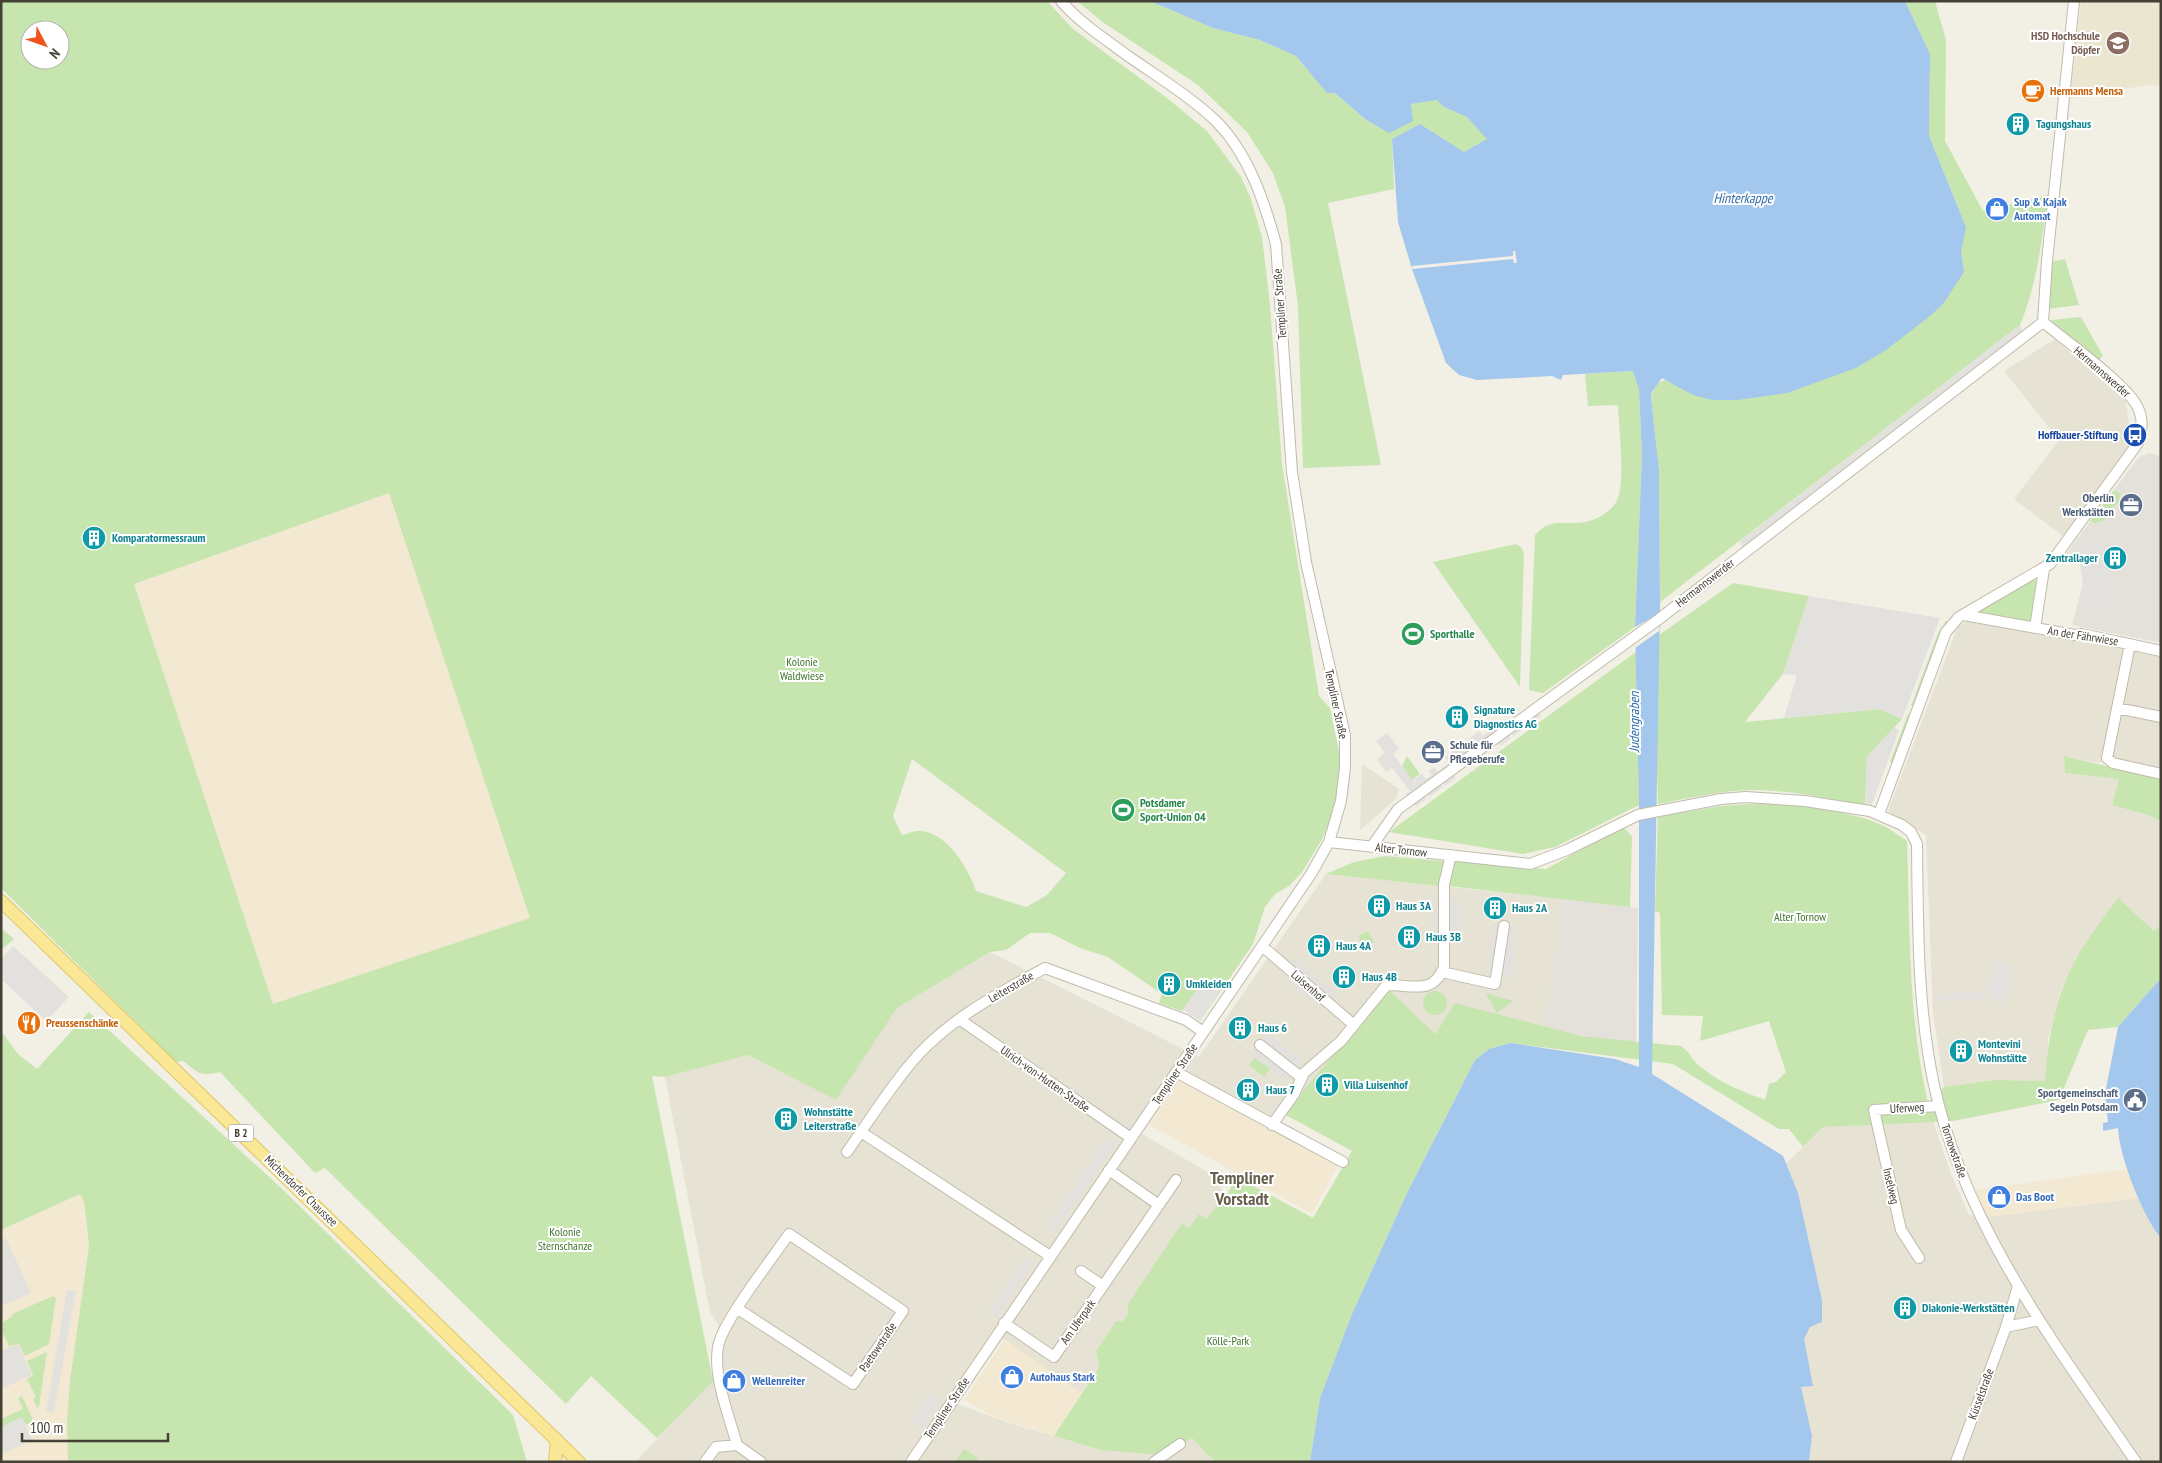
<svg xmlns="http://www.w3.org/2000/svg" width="2162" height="1463" font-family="'PT Sans Narrow',sans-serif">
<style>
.residential{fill:#e6e2d4}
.commercial{fill:#f3e8d1}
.industrial{fill:#e4e1da}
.education{fill:#ebe6d0}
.green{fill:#c7e5af;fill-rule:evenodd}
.parking{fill:#e3e1dd}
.water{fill:#a3c7ed}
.pier{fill:#f2efe5}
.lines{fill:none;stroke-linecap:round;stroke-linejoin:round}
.minor-casing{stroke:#c0bbab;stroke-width:12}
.major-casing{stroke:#dec767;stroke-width:14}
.minor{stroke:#fff;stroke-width:10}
.major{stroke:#fae896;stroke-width:12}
.labels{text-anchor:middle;stroke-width:4;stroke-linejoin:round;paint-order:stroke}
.shield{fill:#fff;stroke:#7c7972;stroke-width:1}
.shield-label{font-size:11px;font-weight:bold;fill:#444035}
.education-label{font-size:12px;font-weight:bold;fill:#785e54;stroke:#fff;text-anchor:end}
.food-label{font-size:12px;font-weight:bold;fill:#c56008;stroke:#fff;text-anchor:start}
.culture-label{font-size:12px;font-weight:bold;fill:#0d838f;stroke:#fff;text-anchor:start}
.shop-label{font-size:12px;font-weight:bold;fill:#366cbe;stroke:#fff;text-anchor:start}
.street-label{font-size:12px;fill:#444035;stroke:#fff}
.transit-label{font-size:12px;font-weight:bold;fill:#164399;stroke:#fff;text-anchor:end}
.service-label{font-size:12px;font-weight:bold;fill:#4e5e75;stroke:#fff;text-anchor:end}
.leisure-label{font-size:12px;font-weight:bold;fill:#27864d;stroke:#fff;text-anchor:start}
.park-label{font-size:12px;fill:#3f732b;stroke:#fff}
.water-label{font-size:14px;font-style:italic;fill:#336cab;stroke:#fff}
.district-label{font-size:18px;font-weight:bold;fill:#665f4d;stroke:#fff}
</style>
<rect width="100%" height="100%" fill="#f2efe5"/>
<!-- residential -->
<path class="residential" d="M2055 339 2126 401 2131 446 2063 536 2014 499 2059 440 2004 371Z
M1970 620 2079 642 2081 638 2161 655V770L2104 760 2098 763 2064 756 2065 773 2119 779 2112 805 2148 815 2161 821V925L2154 931 2118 899 2076 958 2059 996 2048 1039 2046 1081 1995 1080 1944 1087 1933 1013 1926 835 1888 811 1958 626Z
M1362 764 1399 789 1396 799 1360 830Z
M1326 874 1563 899 1545 1027 1455 1003 1397 1091 1326 1136 1285 1114 1277 1123 1184 1074 1142 1134 1211 1174 1226 1196 1206 1219 1189 1228 1182 1223 1128 1304V1314L1123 1321H1116L1096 1351 1099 1367 1081 1393 994 1332 949 1401 1009 1423 1101 1450 1180 1444 1192 1438 1215 1462H635L712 1381V1348L719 1326 710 1312 665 1077 748 1055 836 1100 897 1008 990 952 1199 1057Z
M1933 1121 1951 1174 1969 1215 1987 1217 2140 1198 2161 1238V1462H1809L1812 1436 1801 1386 1812 1385 1804 1339 1822 1300 1798 1193 1786 1164 1823 1127Z"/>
<!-- commercial -->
<path class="commercial" d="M389 493 531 918 273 1004 134 584Z
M1181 1080 1339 1163 1312 1214 1149 1125Z
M2127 1169 2140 1198 1987 1217 1976 1190Z
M81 1194 84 1201 89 1247 70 1380 67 1421 68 1462H1V1230Z
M1005 1339 1081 1393 1054 1436 997 1418 964 1400Z"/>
<!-- industrial -->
<path class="industrial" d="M2149 453 2161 456V643L2072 625 2083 584 2080 565 2066 554 2139 457Z
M1563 899 1638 908 1636 1043 1581 1036 1545 1027Z"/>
<!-- education -->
<path class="education" d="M2081 1H2161V86L2146 85 2070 99Z"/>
<!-- green -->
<path class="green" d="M1 1H1047L1073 29 1167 98 1207 131 1241 177 1251 199 1262 237 1270 305 1282 464 1319 696 1330 708 1339 752 1340 779 1331 820 1320 843 1302 872 1289 886 1275 894 1265 907 1253 944 1200 1021 1184 1009 1182 1011 1159 1003 1162 994 1108 957 1080 948 1050 933H1030L1006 950 990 952 897 1008 836 1100 748 1055 665 1077 652 1076 713 1381 657 1438 591 1376 566 1404 325 1168 315 1173 220 1072C199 1077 199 1073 183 1061L176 1062 1 888ZM30 30H60V60H30ZM389 493 530 918 273 1004 134 584ZM912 759 1066 873 1047 895 1026 907 976 891C968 868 949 835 922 831 916 830 908 834 902 835L893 816Z
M1077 1H1150L1213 28 1260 40 1296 56 1327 92 1335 93 1365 119 1411 104 1437 99 1444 107 1467 117 1488 139 1464 152 1420 124 1392 139 1394 189 1328 203 1381 465 1303 468 1298 306 1285 207 1273 173 1247 132 1198 85 1104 23Z
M1905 1H1935L1946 40 1945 141 1983 211 2048 195C2042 239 2037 284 2020 325L1660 602 1659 470 1651 397 1657 384 1966 227 1929 136 1930 54Z
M2065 259 2079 305 2047 309 2051 262Z
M2081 317 2103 356 2098 361 2051 320Z
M1634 371 1639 390 1642 455 1635 627 1543 693 1529 690 1535 535C1547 521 1557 523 1573 523 1590 524 1612 514 1618 498 1625 479 1619 427 1618 405L1588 406 1585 374Z
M2114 490 2120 494 2119 502 2110 510 2104 520 2095 523 2090 521Z
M1516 544 1522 548 1524 554 1520 687 1433 562Z
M2033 580 2037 582 2033 623 1981 613V609Z
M1733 583 1809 596 1783 674 1745 722 1880 709 1902 719 1867 757 1865 806C1829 798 1793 791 1756 790 1723 790 1690 798 1658 804L1656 735 1659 635Z
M1946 621 1949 623 1915 705 1911 706 1938 633Z
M1636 652 1639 805 1555 847 1523 854 1389 832Z
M1908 714 1910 717 1894 763 1890 762Z
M1407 756 1420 774 1412 780 1402 766Z
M2064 756 2161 779V821L2148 815 2112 805 2119 779 2065 773Z
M1764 803C1798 805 1853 811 1884 826 1892 830 1899 836 1907 841 1910 928 1908 1018 1928 1103L1944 1087 1995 1080 2045 1081C2048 1037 2055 998 2076 959 2087 938 2104 918 2118 898L2154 931 2161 925V978L2118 1027 2088 1030 2059 1100 1953 1121 1823 1127 1803 1147 1789 1129H1779L1673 1064 1511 1043 1489 1049 1475 1060 1408 1191 1352 1314 1320 1398 1310 1462H1215L1192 1438 1164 1455 1101 1450 1054 1436 1099 1367 1096 1351 1116 1321H1123L1128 1314V1304L1182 1223 1189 1228 1199 1214 1206 1219 1226 1196 1237 1177 1313 1218 1352 1151 1284 1114 1388 989 1435 1034 1455 1003 1581 1036 1681 1046C1692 1054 1692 1061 1702 1068 1720 1083 1744 1092 1765 1100L1769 1084 1776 1082 1786 1072 1769 1021 1700 1041 1703 1016 1662 1015 1660 913 1655 911 1658 817 1721 806Z
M1623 827 1632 836 1630 907 1449 886 1451 861 1546 869Z
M1385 856 1443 861 1440 886 1326 874 1354 862Z
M1 928 14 939 1 950Z
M1368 931 1374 942 1363 948 1358 936Z
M1423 1003a12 12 0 1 1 24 0a12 12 0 1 1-24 0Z
M1485 993 1513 1001 1497 1013Z
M89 1012 279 1186 513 1415 527 1462H68L67 1421 70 1380 89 1246 84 1201 80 1194 1 1230V1031L18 1054 37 1069Z
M1255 1057 1270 1068 1264 1077 1249 1065Z
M53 1296 56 1298 49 1344 25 1356 19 1344 9 1346 2 1331 3 1322 13 1316 12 1314Z
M47 1352 39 1406 37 1408 33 1399 36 1397 28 1381H25L33 1375 27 1361Z
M22 1396 32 1418 31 1422 26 1425 22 1417 1 1427V1419L23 1409 18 1398Z
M964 1449 978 1458 977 1462H955Z"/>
<!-- parking -->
<path class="parking" d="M2020 325 2023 335 1744 552 1740 541Z
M2093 543 2094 546 2101 545 2110 606 2087 609 2078 545Z
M1809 596 1940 618 1902 719 1880 709 1784 718 1797 675 1783 674Z
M1533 705 1541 716 1530 724 1526 718 1523 720 1527 726 1513 736 1509 730 1507 732 1511 738 1500 746 1496 740 1479 752 1483 758 1472 766 1468 761 1452 772 1456 778 1445 786 1442 781 1439 782 1443 787 1429 797 1425 793 1423 794 1426 799 1416 807 1406 794 1410 791 1392 768 1386 772 1377 759 1385 753 1376 741 1387 733 1399 749 1393 754 1417 786 1414 780 1422 774 1426 779 1432 775 1428 771 1434 767 1438 772 1449 763 1445 757 1463 744 1467 748 1469 747 1465 742 1479 731 1483 736 1507 719 1510 723Z
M1894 727 1899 730 1871 807 1865 806 1867 757Z
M1436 899 1460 901 1458 935 1434 934Z
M1493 925 1517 927 1512 977 1488 974Z
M13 946 69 997 46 1021 1 979V959Z
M1295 959 1334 992 1326 1001 1318 994 1312 1001 1290 983 1296 975 1288 968Z
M1994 963 2007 965 2006 973 2014 974 2002 1007 1994 999H1986L1987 981H1991Z
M1205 978 1221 989 1200 1021 1183 1009Z
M1984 992V999L1936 1001V994Z
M1268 1034 1303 1060 1288 1081 1252 1056Z
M1107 1139 1115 1145 1055 1232 1049 1224Z
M6 1238 31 1293 1 1306V1241Z
M1026 1257 1034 1263 997 1317 989 1311Z
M67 1290 76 1291 54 1412 46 1411Z
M18 1344 32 1375 1 1389V1351Z
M931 1393 943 1399 923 1428 912 1421Z
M22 1417 32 1440 1 1454V1427Z"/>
<!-- water -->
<path class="water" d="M1150 1H1905L1930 54 1929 136 1966 227 1961 252 1964 272 1943 304 1930 316 1886 350 1856 368 1787 393 1738 400H1712L1693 395 1662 378 1652 392 1651 397 1659 470 1660 602 1652 1074 1783 1156 1798 1193 1822 1300V1322L1810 1327 1804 1339 1813 1386 1801 1387 1812 1436 1809 1462H1310L1320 1398 1352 1314 1408 1191 1475 1060 1489 1049 1511 1043 1615 1059 1639 1067V805L1635 627 1642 455 1639 390 1633 371 1563 375 1561 380 1552 376 1477 380 1459 375 1446 363 1412 269 1398 222 1392 139 1420 124 1464 152 1487 139 1467 117 1444 107 1437 100 1411 104 1413 121 1389 133 1365 119 1335 93H1327L1296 56 1260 40 1213 28Z
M2161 978V1238C2143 1217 2119 1156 2118 1128L2103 1131V1123L2108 1122 2105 1094 2118 1027Z"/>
<!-- pier -->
<path class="pier" d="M1513 251H1515L1517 263H1514L1513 259 1412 269V266L1513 256Z
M1660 613 1659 631 1635 648V627Z"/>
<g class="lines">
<!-- minor casing -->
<g class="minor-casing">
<path id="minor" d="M1964 615 2075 635 2082 634 2161 651
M2035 628 2044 569
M2130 644 2107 758 2113 763 2161 774
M2117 708 2161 717
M1879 814 1946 632 1959 617 2050 564 2138 443C2142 431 2144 419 2137 406 2125 383 2066 341 2043 322
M1329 842 1530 864 1567 850 1638 815 1721 799 1746 797 1805 801 1870 811 1902 825 1911 832 1917 844C1918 924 1917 1006 1934 1085 1965 1227 2055 1344 2136 1462
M1372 846 1398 809 1659 619 2043 322 2047 261 2074 1
M1262 946 1354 1025 1385 987 1389 985C1413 985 1433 995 1444 967V884L1451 855
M1442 972 1495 984 1504 926
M959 1019 1131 1138
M1260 1045 1302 1078
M1176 1072 1343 1162
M1272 1125 1294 1094 1304 1073 1341 1041 1354 1025
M861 1132 1050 1256
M847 1152C867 1124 885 1095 907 1068 942 1023 995 995 1045 968L1186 1020 1203 1032
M1109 1170 1159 1205
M1919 1258 1901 1230 1874 1110 1939 1106
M1081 1271 1103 1286
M738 1309 853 1384 903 1311 789 1234C772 1259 722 1322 718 1347 713 1378 729 1415 737 1445L761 1462
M1004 1323 1054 1357 1176 1180
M2006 1327 2039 1320
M705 1462 716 1447 737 1445
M911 1462 1311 874 1329 842 1341 801 1345 768V735L1306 562 1292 472 1276 244C1264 201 1249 155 1217 122 1191 97 1158 77 1128 56 1105 39 1080 23 1061 1
M1154 1462 1180 1444
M1956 1462 2006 1327 2018 1286"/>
</g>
<!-- major casing -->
<g class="major-casing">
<path id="major" d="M1 901 579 1462
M555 1462 557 1440"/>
</g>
<!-- minor -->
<use href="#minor" class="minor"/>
<!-- major -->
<use href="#major" class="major"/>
</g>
<!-- icons -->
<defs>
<g id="university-disc" transform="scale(1.25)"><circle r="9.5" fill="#8d6e63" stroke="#fff"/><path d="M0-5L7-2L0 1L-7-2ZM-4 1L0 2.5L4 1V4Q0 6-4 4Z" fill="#fff"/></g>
<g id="cafe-disc" transform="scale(1.25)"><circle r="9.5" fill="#e8710a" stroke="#fff"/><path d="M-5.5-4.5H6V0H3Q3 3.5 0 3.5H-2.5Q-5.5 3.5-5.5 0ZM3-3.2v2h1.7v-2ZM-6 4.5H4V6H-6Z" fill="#fff"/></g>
<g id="building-disc" transform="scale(1.25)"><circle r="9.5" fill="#0f9aa8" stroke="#fff"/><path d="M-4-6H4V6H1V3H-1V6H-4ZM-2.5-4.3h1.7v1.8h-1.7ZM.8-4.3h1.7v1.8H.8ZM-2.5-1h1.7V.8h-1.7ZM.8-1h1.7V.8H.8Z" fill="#fff"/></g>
<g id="shop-disc" transform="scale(1.25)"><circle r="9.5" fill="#3f7fe0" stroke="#fff"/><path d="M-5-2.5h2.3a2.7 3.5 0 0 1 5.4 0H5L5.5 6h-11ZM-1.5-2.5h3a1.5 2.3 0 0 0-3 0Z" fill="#fff"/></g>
<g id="bus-disc" transform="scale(1.25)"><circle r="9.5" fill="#1a4fb4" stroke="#fff"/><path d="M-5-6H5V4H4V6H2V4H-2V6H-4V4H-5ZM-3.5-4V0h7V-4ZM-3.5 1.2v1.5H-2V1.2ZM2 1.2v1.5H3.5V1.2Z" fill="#fff"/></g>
<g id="office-disc" transform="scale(1.25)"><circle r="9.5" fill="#5c6f8a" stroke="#fff"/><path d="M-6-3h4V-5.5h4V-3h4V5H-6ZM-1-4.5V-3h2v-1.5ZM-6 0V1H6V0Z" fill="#fff"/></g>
<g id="stadium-disc" transform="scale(1.25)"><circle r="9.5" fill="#2e9e5b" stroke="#fff"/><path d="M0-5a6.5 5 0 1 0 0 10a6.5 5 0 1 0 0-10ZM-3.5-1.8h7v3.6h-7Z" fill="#fff"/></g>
<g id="restaurant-disc" transform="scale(1.25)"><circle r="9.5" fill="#e8710a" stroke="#fff"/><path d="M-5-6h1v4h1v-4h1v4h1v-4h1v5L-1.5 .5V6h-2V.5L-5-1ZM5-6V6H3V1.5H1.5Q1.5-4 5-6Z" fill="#fff"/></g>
<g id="civic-disc" transform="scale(1.25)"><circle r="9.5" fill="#5c6f8a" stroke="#fff"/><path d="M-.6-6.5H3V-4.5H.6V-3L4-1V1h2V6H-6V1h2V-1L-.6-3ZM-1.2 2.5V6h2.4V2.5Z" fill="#fff"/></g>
</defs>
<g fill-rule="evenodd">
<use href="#university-disc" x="2118" y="43"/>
<use href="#cafe-disc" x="2033" y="91"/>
<use href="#building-disc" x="2018" y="124"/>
<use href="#shop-disc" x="1997" y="209"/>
<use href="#bus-disc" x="2135" y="435"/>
<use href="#office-disc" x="2131" y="505"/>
<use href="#building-disc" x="94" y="538"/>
<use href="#building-disc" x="2115" y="558"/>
<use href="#stadium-disc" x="1413" y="634"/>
<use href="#building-disc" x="1457" y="717"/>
<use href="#office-disc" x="1433" y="752"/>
<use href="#stadium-disc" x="1123" y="810"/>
<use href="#building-disc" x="1379" y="906"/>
<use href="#building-disc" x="1495" y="908"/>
<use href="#building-disc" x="1409" y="937"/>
<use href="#building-disc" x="1319" y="946"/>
<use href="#building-disc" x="1344" y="977"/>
<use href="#building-disc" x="1169" y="984"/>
<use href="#restaurant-disc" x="29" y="1023"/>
<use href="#building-disc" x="1240" y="1028"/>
<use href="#building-disc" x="1961" y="1051"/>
<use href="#building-disc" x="1327" y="1085"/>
<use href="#building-disc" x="1248" y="1090"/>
<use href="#civic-disc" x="2135" y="1100"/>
<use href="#building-disc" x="786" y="1119"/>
<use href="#shop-disc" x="1999" y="1197"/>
<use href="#building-disc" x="1905" y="1308"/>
<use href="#shop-disc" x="1012" y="1377"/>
<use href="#shop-disc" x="734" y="1381"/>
</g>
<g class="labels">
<!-- shield labels -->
<rect class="shield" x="228.5" y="1124.5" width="25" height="17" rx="4"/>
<g class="shield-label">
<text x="241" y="1137">B 2</text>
</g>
<!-- education labels -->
<g class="education-label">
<text x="2100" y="40">HSD Hochschule<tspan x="2100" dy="14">Döpfer</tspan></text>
</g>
<!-- food labels -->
<g class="food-label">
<text x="2050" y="95">Hermanns Mensa</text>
<text x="46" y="1027">Preussenschänke</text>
</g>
<!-- culture labels -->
<g class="culture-label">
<text x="2036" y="128">Tagungshaus</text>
<text x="112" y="542">Komparatormessraum</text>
<text x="2098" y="562" text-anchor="end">Zentrallager</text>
<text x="1474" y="714">Signature<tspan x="1474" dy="14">Diagnostics AG</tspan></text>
<text x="1396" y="910">Haus 3A</text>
<text x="1512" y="912">Haus 2A</text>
<text x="1426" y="941">Haus 3B</text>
<text x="1336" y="950">Haus 4A</text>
<text x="1362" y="981">Haus 4B</text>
<text x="1186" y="988">Umkleiden</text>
<text x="1258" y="1032">Haus 6</text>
<text x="1978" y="1048">Montevini<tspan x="1978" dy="14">Wohnstätte</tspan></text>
<text x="1344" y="1089">Villa Luisenhof</text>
<text x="1266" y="1094">Haus 7</text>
<text x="804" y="1116">Wohnstätte<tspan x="804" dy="14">Leiterstraße</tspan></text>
<text x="1922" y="1312">Diakonie-Werkstätten</text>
</g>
<!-- shop labels -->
<g class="shop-label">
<text x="2014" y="206">Sup &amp; Kajak<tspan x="2014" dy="14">Automat</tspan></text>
<text x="2016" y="1201">Das Boot</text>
<text x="1030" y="1381">Autohaus Stark</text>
<text x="752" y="1385">Wellenreiter</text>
</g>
<!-- street labels -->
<g class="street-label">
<text transform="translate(1280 304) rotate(-94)" y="4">Templiner Straße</text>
<text transform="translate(2102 372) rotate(41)" y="4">Hermannswerder</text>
<text transform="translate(1705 583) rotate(-38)" y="4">Hermannswerder</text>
<text transform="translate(2083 636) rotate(9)" y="4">An der Fährwiese</text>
<text transform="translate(1336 704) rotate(78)" y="4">Templiner Straße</text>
<text transform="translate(1401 850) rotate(6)" y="4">Alter Tornow</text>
<text transform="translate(1308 986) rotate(41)" y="4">Luisenhof</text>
<text transform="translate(1011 987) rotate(-30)" y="4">Leiterstraße</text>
<text transform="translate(1175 1074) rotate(-56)" y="4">Templiner Straße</text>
<text transform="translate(1045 1079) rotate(35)" y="4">Ulrich-von-Hutten-Straße</text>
<text transform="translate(1907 1108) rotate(-3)" y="4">Uferweg</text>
<text transform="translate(1954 1151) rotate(71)" y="4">Tornowstraße</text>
<text transform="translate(1891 1186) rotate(77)" y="4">Inselweg</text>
<text transform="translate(301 1191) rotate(44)" y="4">Michendorfer Chaussee</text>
<text transform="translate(1078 1322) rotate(-55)" y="4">Am Uferpark</text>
<text transform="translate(878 1347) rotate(-56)" y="4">Paetowstraße</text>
<text transform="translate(1981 1394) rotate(-70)" y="4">Küsselstraße</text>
<text transform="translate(947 1408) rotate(-56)" y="4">Templiner Straße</text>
</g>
<!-- transit labels -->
<g class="transit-label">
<text x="2118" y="439">Hoffbauer-Stiftung</text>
</g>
<!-- service labels -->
<g class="service-label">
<text x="2114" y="502">Oberlin<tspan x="2114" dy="14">Werkstätten</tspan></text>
<text x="1450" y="749" text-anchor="start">Schule für<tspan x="1450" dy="14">Pflegeberufe</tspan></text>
<text x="2118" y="1097">Sportgemeinschaft<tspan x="2118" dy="14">Segeln Potsdam</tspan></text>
</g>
<!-- leisure labels -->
<g class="leisure-label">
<text x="1430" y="638">Sporthalle</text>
<text x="1140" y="807">Potsdamer<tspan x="1140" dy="14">Sport-Union 04</tspan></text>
</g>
<!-- park labels -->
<g class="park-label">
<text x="802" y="666">Kolonie<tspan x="802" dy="14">Waldwiese</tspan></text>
<text x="1800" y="921">Alter Tornow</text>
<text x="565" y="1236">Kolonie<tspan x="565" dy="14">Sternschanze</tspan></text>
<text x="1228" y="1345">Kölle-Park</text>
</g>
<!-- water labels -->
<g class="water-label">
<text x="1743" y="203">Hinterkappe</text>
<text transform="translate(1634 722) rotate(-90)" y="5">Judengraben</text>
</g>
<!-- district labels -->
<g class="district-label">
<text x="1242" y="1184">Templiner<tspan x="1242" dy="21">Vorstadt</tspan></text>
</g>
</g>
<!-- border -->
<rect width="2162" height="1463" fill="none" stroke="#444035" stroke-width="5"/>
<!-- north arrow -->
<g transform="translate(45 45) rotate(131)"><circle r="24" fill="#ffffff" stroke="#b4b3ae"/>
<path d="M0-4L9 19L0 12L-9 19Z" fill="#f1531d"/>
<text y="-8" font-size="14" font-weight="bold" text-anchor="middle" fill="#444035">N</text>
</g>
<!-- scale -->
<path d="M22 1433v8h146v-8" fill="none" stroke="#444035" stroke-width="2.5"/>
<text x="30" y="1433" font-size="15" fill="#444035" stroke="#ffffff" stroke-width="4" paint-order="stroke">100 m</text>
</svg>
